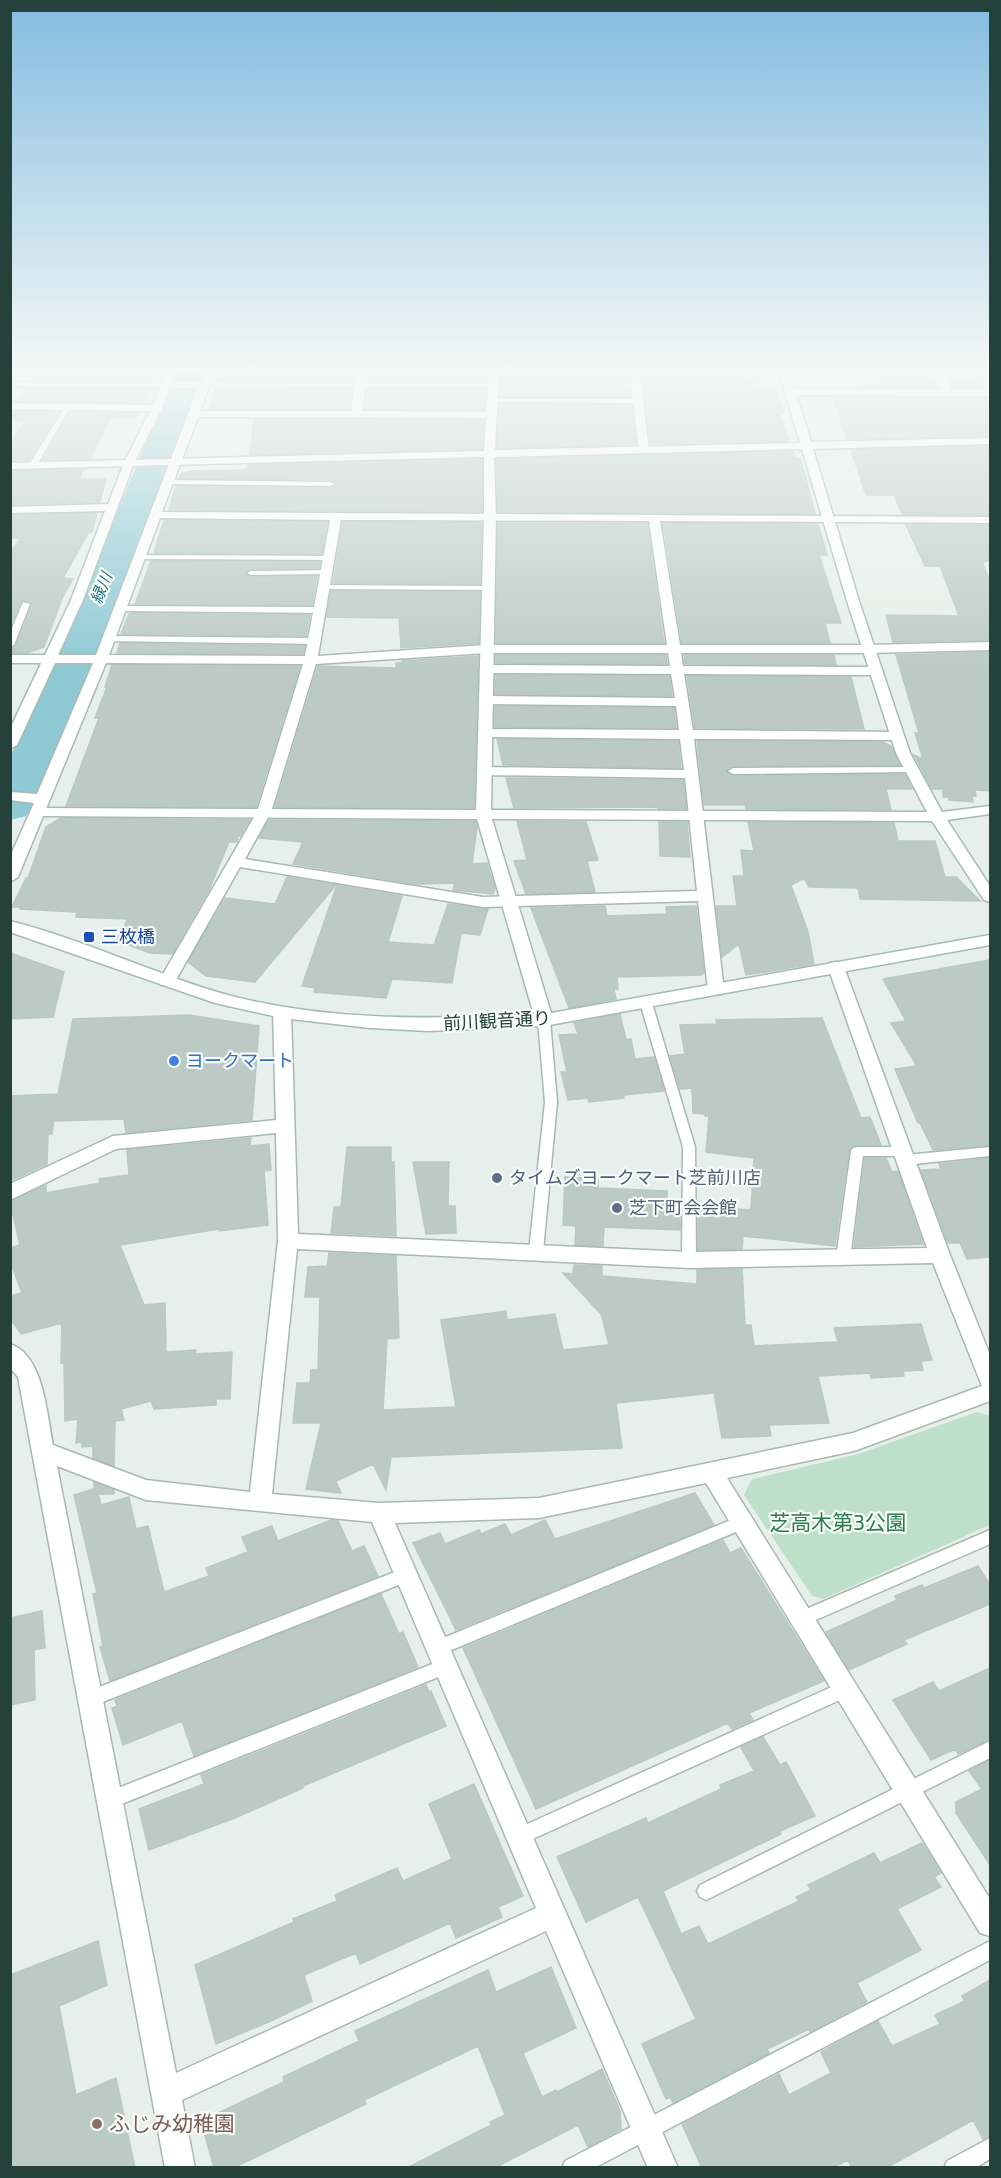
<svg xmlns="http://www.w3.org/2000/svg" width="1001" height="2178" font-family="'Exo 2','Noto Sans JP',sans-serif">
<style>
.green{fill:#bfe0c8}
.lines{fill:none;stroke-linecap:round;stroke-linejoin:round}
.river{fill:#8ec9d4;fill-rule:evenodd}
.building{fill:#bbcac4;stroke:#b8c9c2;stroke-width:1.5}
.lane-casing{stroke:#a8b8b2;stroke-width:3}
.street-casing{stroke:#a8b8b2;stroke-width:3}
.secondary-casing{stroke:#a4bbb3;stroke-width:3}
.lane{fill:#fff;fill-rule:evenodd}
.street{fill:#fff;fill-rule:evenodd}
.secondary{fill:#fff;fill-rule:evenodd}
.transit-dot{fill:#1a4fb4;stroke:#f7fbf9;stroke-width:2}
.shop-dot{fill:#3f7fe0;stroke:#f7fbf9;stroke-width:2}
.service-dot{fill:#5c6f8a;stroke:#f7fbf9;stroke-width:2}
.education-dot{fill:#8d6e63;stroke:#f7fbf9;stroke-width:2}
.labels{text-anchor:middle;stroke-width:4.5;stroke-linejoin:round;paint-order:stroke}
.far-water-label{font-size:16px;font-style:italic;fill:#1c6f80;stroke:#f7fbf9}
.transit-label{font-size:18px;fill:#164399;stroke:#f7fbf9;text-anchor:start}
.street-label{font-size:18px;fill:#24423a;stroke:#f7fbf9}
.shop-label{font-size:18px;fill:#366cbe;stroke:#f7fbf9;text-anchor:start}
.service-label{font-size:18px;fill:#4e5e75;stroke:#f7fbf9;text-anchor:start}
.near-park-label{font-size:21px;fill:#2d7a4b;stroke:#f7fbf9}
.near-education-label{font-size:21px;fill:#785e54;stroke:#f7fbf9;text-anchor:start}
</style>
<rect width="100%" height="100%" fill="#e6efeb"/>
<!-- green -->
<path class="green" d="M977 1412 990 1416V1525L823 1599 812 1596 744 1495 752 1479 858 1454Z"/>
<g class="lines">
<!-- river -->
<path class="river" d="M177 368H207L104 635 32 807 26 816 10 820V757L66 635Z"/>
</g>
<!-- building -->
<path class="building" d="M222 368H356L354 380H218Z
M370 368H429L428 377H486V381L369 380Z
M507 368H627L630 397H500L501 377H507Z
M641 368H742L744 378H755L758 388H775L784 413H779L789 441 651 444Z
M881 376 932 377 938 388 863 387 862 385 884 384Z
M35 377 153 378 151 381 33 380Z
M948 377 978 378 983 388H953Z
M216 387 352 388 349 409H210Z
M26 388 152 389 144 403 17 401Z
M367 388 485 389 484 410 365 409Z
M833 397 989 398 990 436 847 439Z
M499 404 631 405 636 445 497 448Z
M10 411 59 412 29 460 10 461V444L26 421 10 420Z
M70 412 138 413 135 418H110L90 459 43 460Z
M254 419 484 420 482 449 250 455Z
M990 446V515L902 514 894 495H866L851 450Z
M793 451 796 458H800L804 471 815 514 498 512 496 459Z
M482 459V512L169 510 176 486 330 488 336 485 330 480 179 478 180 474 190 471 242 470 248 469V465Z
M84 469 79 479H106L100 502 10 505V471Z
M97 513 92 532H89L63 578 73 579 63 596 44 647 27 653H10V649L16 646 32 605 31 602 22 600 10 626V553L21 538H10V515Z
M164 520 327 522 322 554 154 553Z
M343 522 482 523 480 584 333 583Z
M498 523H647L664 643H496Z
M663 523 818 524 827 555H819L841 623H825L830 643H682Z
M906 525H990V561L982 562 990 581V640L893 642 886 615 959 616 940 566H925Z
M151 561 320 562 319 568 251 569 245 572 251 577 317 576 312 605 135 604Z
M331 591 480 592 478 643 401 648 399 618 327 617Z
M129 614 132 613 310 615 306 636 121 634Z
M120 643 305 646 303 654 117 653Z
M990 652V791L975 790 976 796H972L973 802 949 800 948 797H943V789H932L914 755 923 759 915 733H919L896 655Z
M496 655H666L667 664 496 663Z
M684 655H834L836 665 685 664Z
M478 656 474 808 275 807 318 666 396 668V663H402V661Z
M112 665 300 666 256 807 66 806 99 718H95L107 687H105Z
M496 675 669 676 672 696 495 694Z
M687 676 851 677 864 729 695 728Z
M495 706 674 708 676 728 495 727Z
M497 739 678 741 681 768 503 765Z
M697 741 883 742 891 746 900 765 733 766 726 772 733 776 905 774 912 789H886L891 810 746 809 745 805H704Z
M506 778 683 780 686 809H658V807L514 808Z
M61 818 250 820 240 836H238L237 842H229L209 890 172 954 150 953 116 940 128 919 76 917 77 912 20 909 21 907H12L26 878H28L46 827Z
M269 820 475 821 477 827 472 864 487 863 495 888 493 894 453 890 455 883 415 884 293 864 303 842 259 838Z
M517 821 586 822 598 860 587 861 595 892 526 894 514 861 527 860Z
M659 822H687L690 857 660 856Z
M748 822 894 823 898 841H935L945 877H956L980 901 860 899 858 888 809 887 804 878 791 885 808 932 814 964 746 975 739 944 722 957 716 906H737L733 876H744L741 850 754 851Z
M287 877 336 885 255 982 206 976 188 962 225 898 275 904Z
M337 885 402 896 388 942 434 945 448 904 488 909 480 935 461 933 452 983 392 979 386 998 314 992 315 988 302 986Z
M605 906 607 916 667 914 666 907 696 906 704 973 701 975 617 977 618 989H614L616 999 569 1008 531 908Z
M10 953 64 972 53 1017 10 1019Z
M990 960V1145L933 1150 920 1123H918L895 1069 917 1066 891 1023 906 1021 883 979Z
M620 1014 626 1040 631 1039 635 1059 654 1057 664 1091 623 1095 624 1098 589 1102 588 1098 568 1100 561 1072H567L559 1035 578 1034 574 1023Z
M189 1015 259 1026 252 1120 126 1133 124 1119 54 1121 52 1134H48L47 1164 10 1181V1096L58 1094 73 1019Z
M822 1018 861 1118 870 1117 881 1145H856L849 1150 835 1246 743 1236 742 1249 698 1250V1206L751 1210 754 1158 706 1152 709 1116H705V1114L693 1113 692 1088 680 1089 670 1056 685 1054 680 1025 717 1024 716 1020Z
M251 1138 250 1146 269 1144 271 1170 264 1171 268 1225 219 1231V1229L120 1245 144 1305 165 1303 166 1352 196 1350 195 1354 232 1352 230 1399H216V1405L154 1409 151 1401 121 1409 124 1420 115 1421 114 1466 93 1458V1446L82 1447V1442L76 1443 78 1419 65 1421 64 1362 61 1363 62 1323 21 1334 10 1318V1296L22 1293 10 1261V1248L20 1245 10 1202 46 1185V1193L100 1183 99 1179 129 1175 127 1150Z
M347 1147H391V1162H394L396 1236 331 1233 334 1207H341Z
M865 1158H886L892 1172 898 1171 923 1244 854 1247Z
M990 1158V1257L967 1259 960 1243H948L921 1170 941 1169 939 1164Z
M413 1162H449L448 1206H455L456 1233 426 1234Z
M565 1177 598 1179V1188L667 1191V1204L680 1205V1230L604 1227 603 1246 575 1245 576 1226 563 1225Z
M329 1253 396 1256 399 1338 387 1339 383 1410 456 1407 441 1320 506 1311 507 1320 555 1314 563 1350 609 1345 600 1309V1313L563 1273 573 1274 574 1265 602 1266V1276L697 1284V1270L742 1269 745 1325H751L754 1346 838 1342 834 1328 921 1324 932 1360 921 1361 923 1370 903 1371 904 1376 871 1378 870 1373 818 1376 829 1423 769 1425 771 1436 722 1438 714 1393 616 1403 622 1448 391 1457 386 1490 373 1464 336 1481 341 1493 306 1489 321 1423H293L297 1383H310L311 1370H318L320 1297H305L308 1267 327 1266Z
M94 1482 114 1490V1494H98L101 1505 129 1497 136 1529 148 1526 164 1592 209 1576 206 1568 248 1552 242 1537 272 1526 278 1541 331 1520 338 1521 352 1551 364 1546 378 1576 110 1681 100 1647 103 1646 93 1594 97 1593 74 1495 94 1489Z
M695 1493 714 1525 456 1630 413 1543 440 1533 445 1544 479 1530 481 1534 505 1524 511 1535 545 1520 555 1539Z
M723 1540 730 1553 741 1548 824 1681 749 1713 753 1720 732 1729 728 1723 536 1809 463 1648Z
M978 1566 990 1585V1604L904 1640 907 1644 849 1670 826 1632 897 1600 895 1596 922 1585 924 1588Z
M381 1594 399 1634 403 1632 418 1667 194 1756 182 1721 123 1745 112 1708 117 1706 115 1700Z
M42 1611 45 1648 34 1650 35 1700 10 1705V1618Z
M990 1668V1739L958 1754 955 1749 931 1760 893 1700 933 1682 939 1691Z
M426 1685 429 1692 431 1691 446 1726 303 1786V1788L235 1818 149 1850 139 1809 204 1784 201 1775Z
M763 1737 780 1765 786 1762 815 1816 780 1831 781 1834 663 1891 681 1934 699 1926 708 1944 799 1901 796 1897 811 1890 808 1885 843 1868 874 1853 880 1863 922 1843 941 1873 934 1877 941 1887 897 1909 921 1950 857 1983 867 2002 810 2032 809 2029 767 2049 769 2053 673 2103 670 2097 666 2099 642 2044 696 2019 638 1897 586 1922 557 1857 646 1818 648 1823 721 1789 720 1785 754 1771 741 1747Z
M990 1760V1865L956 1813V1802L982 1789 969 1771Z
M474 1784 523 1896 498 1907 502 1917 456 1938 450 1923 360 1964 356 1953 304 1975 312 2001 271 2021 216 2044 195 1965 294 1922 293 1919 337 1901 335 1895 397 1868 403 1881 452 1859 429 1804Z
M98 1941 107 1985 59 2006 76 2095 116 2078 135 2168H10V1975Z
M551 1967 576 2028 523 2053 542 2097 556 2090 557 2092 602 2069 620 2111 621 2129 588 2147 578 2125 494 2168H407L491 2125 490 2122 505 2115 478 2046 364 2100 366 2104 233 2168H214L201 2121 284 2082 283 2077 359 2041 355 2031 488 1970 496 1992Z
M990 1980V2136L983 2139 973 2120 886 2168H852L848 2160 832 2168H702L682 2124 779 2074 789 2095 831 2073 821 2052 878 2021 892 2046 940 2024 935 2015 965 2001 962 1996Z"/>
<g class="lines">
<!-- lane casing -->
<g class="lane-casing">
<path id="lane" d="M10 382 165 383 168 385 165 387 10 386Z
M205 382 493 383 496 385 493 387 203 385 202 384Z
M492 399H638L641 401 638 403 490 402V400Z
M66 405 71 406 37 465 30 467 29 465Z
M165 480 330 482 334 484 330 486 168 484H165Z
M137 555 329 556 333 558 329 560 140 559H137Z
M330 570V574H327L251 575 247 573 251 571Z
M321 585 488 586 492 588 488 590 324 589 320 587Z
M23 602 30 604 14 645 10 647V633Z
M121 606 320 607 324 610 320 613 118 611 117 609Z
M109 636 315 638 319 641 315 644 106 641V637Z
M912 767 917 770 915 772 733 774 728 771 733 768Z
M646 999 652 1003 695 1147 696 1260 694 1264H684L682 1260 683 1147 640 1003Z
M544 1016 550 1020 557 1102 543 1251 541 1255H531L529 1251 545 1102 538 1020Z
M857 1147H902L906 1149 908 1152 906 1155 990 1147V1156L905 1165 901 1163 899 1160 902 1156H863L850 1258 848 1262H838L836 1258 851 1151 853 1148Z
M743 1515 748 1517 751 1522 748 1527 437 1656 431 1653 429 1648 431 1643Z
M990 1530V1544L809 1623 803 1625 797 1623 795 1618 797 1613Z
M405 1568 411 1570 413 1575 411 1580 90 1707 84 1705 82 1699 84 1693Z
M445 1659 451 1662 453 1667 451 1672 109 1809 103 1806 100 1800 103 1794Z
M847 1680 853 1682 855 1688 853 1694 526 1842 520 1845 514 1842 511 1836 514 1830Z
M990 1741V1758L706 1900 700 1897 697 1891 700 1885Z
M990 1941V1960L594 2168H562L565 2161Z
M990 2138V2159L975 2168H944L947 2161Z"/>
</g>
<!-- street casing -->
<g class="street-casing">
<path id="street" d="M166 368H176L171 382H201L206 368H216L200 411H351L358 368H368L362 411 492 412 497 415 492 418 198 417 162 512 990 517V523L660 521 680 645H868L990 642V650L868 653H681L683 666 876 667 883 671 876 675 684 674 693 730 897 732 904 736 897 740 694 739 724 990 722 994H710L708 990 698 901 483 907 240 867 173 985H161L159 981 257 812 303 664 106 663 18 877 10 882V857L34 803 10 800V792L37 794 93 663H55L17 745 10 749V729L71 600 105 511 10 513V507L108 504 124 463 150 411 10 409V403L153 405 163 376 10 375V369L165 370ZM169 388H198L96 655H58L83 600 134 463 162 408ZM160 518 330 520 305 656 109 655ZM341 520 649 521 667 645H486L318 656ZM486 653H668L670 666 486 665 479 669 486 673 671 674 675 698 485 696 478 700 485 704 676 706 679 730 484 729 477 733 484 737 680 739 684 770 483 767 476 771 483 775 685 778 697 891 483 897 245 859 271 812 316 664Z
M629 368H639L649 450 644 453 639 450Z
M931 368H941L952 390H990V396L790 395 785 392 790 389 941 390Z
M836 962 842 963 844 967 950 1255 990 1355V1401L854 1451 727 1478 990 1899V1936L980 1933 706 1483 539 1518 395 1523 678 2168H648L546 1931 182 2100 195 2168H165L18 1377 10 1368V1344C44 1355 47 1416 53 1445L146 1480 250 1492 278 1241 276 1133 116 1149 10 1200V1184L113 1136 276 1120 273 1012 276 1008H288L291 1012 298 1234 689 1252 927 1248 828 967 830 963ZM297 1249 689 1268 933 1263 982 1386 853 1433 539 1498 379 1503 272 1494ZM57 1466 146 1500 372 1522 536 1908 176 2073Z"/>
</g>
<!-- secondary casing -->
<g class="secondary-casing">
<path id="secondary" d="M489 368H499L495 450 800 443 778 368H788L811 442 990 438V444L813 449 859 601 910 753 942 812 990 806V814L947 820 990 886V902L984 900 932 821 492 819 551 1013 990 935V945L544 1026 429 1031 370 1028 282 1018 215 1003 10 932V921C81 939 148 971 217 992 320 1022 429 1019 534 1015L477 819 39 816 32 812 39 808 476 810 484 517V457L10 469V463L484 451ZM802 449 847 601 896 753 927 812 491 810 496 517 494 457Z
M10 655H50L57 659 50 663H10Z"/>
</g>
<!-- lane -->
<use href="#lane" class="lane"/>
<!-- street -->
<use href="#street" class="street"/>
<!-- secondary -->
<use href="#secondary" class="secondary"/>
</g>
<!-- sky -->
<linearGradient id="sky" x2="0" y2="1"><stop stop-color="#84bce0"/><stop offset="0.55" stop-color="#f4f8f6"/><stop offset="1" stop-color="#f4f8f6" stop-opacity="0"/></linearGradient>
<rect width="1001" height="673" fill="url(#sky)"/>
<!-- markers -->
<rect class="transit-dot" x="83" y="931" width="12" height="12" rx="3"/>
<circle class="shop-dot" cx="174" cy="1061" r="6"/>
<g class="service-dot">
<circle cx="497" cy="1178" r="6"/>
<circle cx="617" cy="1208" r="6"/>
</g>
<circle class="education-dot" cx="97" cy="2124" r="6"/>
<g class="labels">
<!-- far-water labels -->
<g class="far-water-label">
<text transform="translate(101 588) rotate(-68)" y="6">緑川</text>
</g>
<!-- transit labels -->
<g class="transit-label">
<text x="101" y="943">三枚橋</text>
</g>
<!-- street labels -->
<g class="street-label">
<text transform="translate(497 1021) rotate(-3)" y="6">前川観音通り</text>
</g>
<!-- shop labels -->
<g class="shop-label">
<text x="186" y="1067">ヨークマート</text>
</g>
<!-- service labels -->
<g class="service-label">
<text x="509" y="1184">タイムズヨークマート芝前川店</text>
<text x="629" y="1214">芝下町会会館</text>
</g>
<!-- near-park labels -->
<g class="near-park-label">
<text x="838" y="1530">芝高木第3公園</text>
</g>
<!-- near-education labels -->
<g class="near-education-label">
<text x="109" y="2131">ふじみ幼稚園</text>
</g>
</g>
<!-- border -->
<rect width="1001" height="2178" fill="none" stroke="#24423a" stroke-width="24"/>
</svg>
